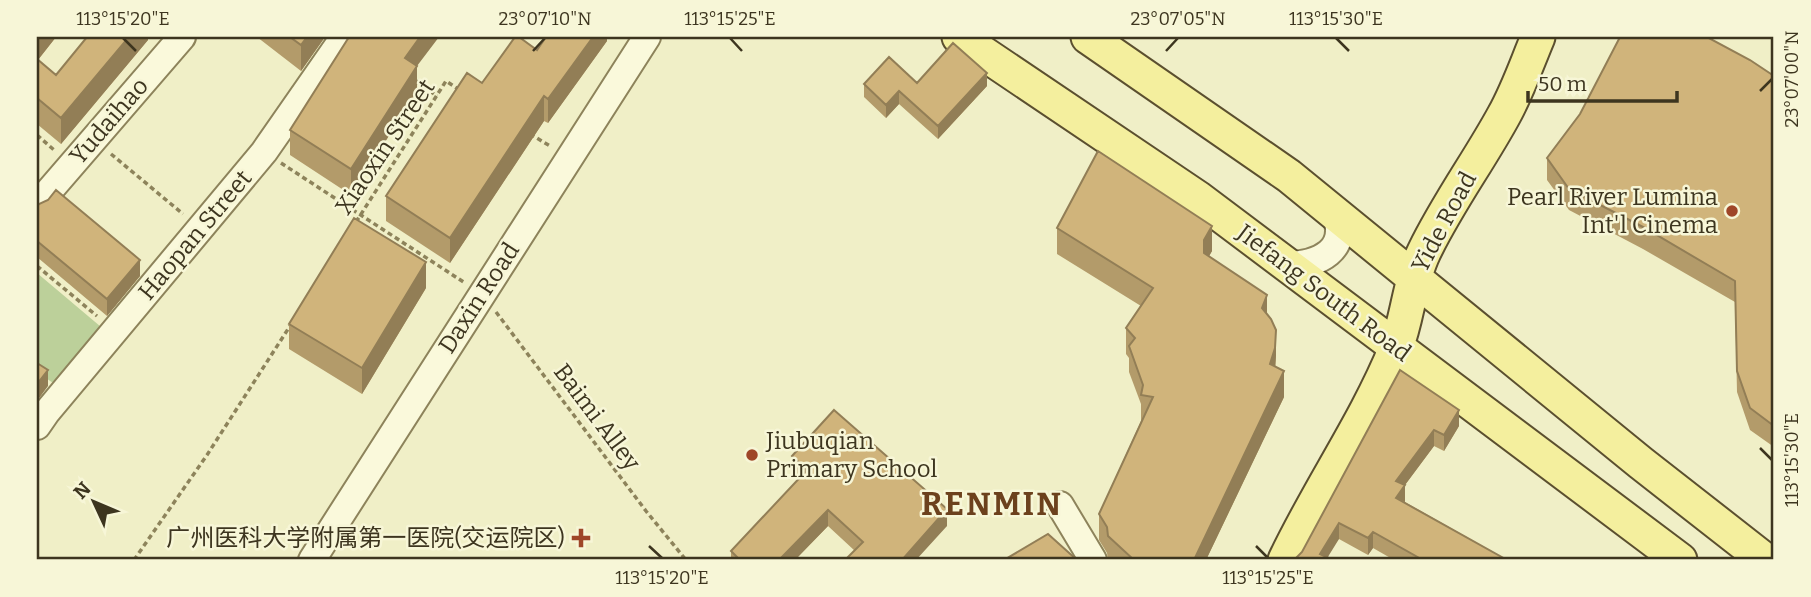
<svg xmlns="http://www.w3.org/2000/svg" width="1811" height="597" font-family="Bitter,'Noto Sans SC',serif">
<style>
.green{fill:#bcd09a}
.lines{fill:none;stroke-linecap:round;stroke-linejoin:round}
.minor-casing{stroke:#8d835b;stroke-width:30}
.major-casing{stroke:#5b4f2f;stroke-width:37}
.path{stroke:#8d835b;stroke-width:3.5;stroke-dasharray:5 3.5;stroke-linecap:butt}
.minor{stroke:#faf9db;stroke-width:26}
.major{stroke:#f4ef9e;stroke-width:33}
.wall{fill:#b39b6a}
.shaded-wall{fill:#927e56}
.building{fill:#d0b47b;stroke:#927e56;stroke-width:2}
.ticks{fill:none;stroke:#3d351f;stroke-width:2.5}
.poi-dot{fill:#9f4628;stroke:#f7f6d7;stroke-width:2.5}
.labels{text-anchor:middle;stroke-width:5;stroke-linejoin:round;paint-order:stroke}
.street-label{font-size:24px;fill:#3d351f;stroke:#f7f6d7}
.poi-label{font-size:24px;fill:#3d351f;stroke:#f7f6d7;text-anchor:end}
.district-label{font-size:32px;font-weight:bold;letter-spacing:2px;fill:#6c411d;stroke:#f7f6d7}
.neatline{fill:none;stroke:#3d351f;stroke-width:2.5}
.ticks-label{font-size:18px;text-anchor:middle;fill:#3d351f}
</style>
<rect width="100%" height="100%" fill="#f0efc7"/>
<!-- green -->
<path class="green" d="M37 273 107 332 59 387 37 372Z"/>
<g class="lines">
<!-- minor casing -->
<g class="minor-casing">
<path id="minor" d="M37 205 182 37
M1287 265C1318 265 1351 250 1335 213
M37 426 46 413 264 152 344 37
M1060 505 1093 560
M312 560 647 37"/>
</g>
<!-- major casing -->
<g class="major-casing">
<path id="major" d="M959 37 1198 198 1680 560
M1088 37 1289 176 1641 463 1765 560
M1285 560C1319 488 1366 422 1396 348 1408 317 1409 283 1424 252 1447 204 1479 161 1504 115 1518 90 1527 63 1538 37"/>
</g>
<!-- path -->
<path class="path" d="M416 81 437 96
M530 134 550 146
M37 135 54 150
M111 154 183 214
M281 163 465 283
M356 222 446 81 458 89
M37 266 97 316
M496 312 646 511 686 560
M134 560 207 455 290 326"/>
<!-- minor -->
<use href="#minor" class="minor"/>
<!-- major -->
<use href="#major" class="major"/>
</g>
<!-- wall -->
<path class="wall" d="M37 37H56L38 60 56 75 148 37V40L61 144 37 124Z
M257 37H325L301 71Z
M607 37V41L548 123 544 121 450 263 386 221V196L482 83 537 50Z
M417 66V92L351 195 290 155V130Z
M1774 76V447L1750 430 1737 392 1735 302 1643 249 1569 210 1547 180V158Z
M917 83 987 86 938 139 899 104 886 118 864 97V84Z
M37 207 140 276 107 316 37 257Z
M1057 228 1212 251 1209 256 1267 314 1276 355 1275 366 1284 397 1206 560H1108L1107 553 1099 540V514L1141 421V404L1129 372V358L1126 354V328L1141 306 1057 254Z
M426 288 362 394 289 349V324Z
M1400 370 1459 426 1444 451 1434 446 1405 485V502L1507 560H1394L1373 548 1368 555 1339 539 1295 560 1302 552Z
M792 456 947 526 855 551 828 526 795 560H731V551L799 479 792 472Z"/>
<!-- shaded-wall -->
<path class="shaded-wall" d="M37 37H56L37 61Z
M129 37H148V40L61 144V118Z
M307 37H325L301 71V45Z
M420 37H439L417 66V92L351 195V169L405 58Z
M593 37H607V41L548 123V99Z
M987 73V86L938 139V126Z
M899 91V104L886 118V105Z
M544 96V121L450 263V238Z
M1212 226V251L1204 265V240Z
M140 260V276L107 316V299Z
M426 262V288L362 394V368Z
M1267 295V321L1262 308Z
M1276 330V355L1275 374 1270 364Z
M48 370V386L37 401V384Z
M1284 371V397L1206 560H1194Z
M1459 410V426L1444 451V435Z
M1434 430V446L1396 497V481Z
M1405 485V502L1396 498Z
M947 509V526L916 560H902Z
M828 510V526L795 560H779Z
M1339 523V539L1326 560 1320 554Z
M1373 532V548L1368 555V538Z"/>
<!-- building -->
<path class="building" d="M87 37H129L61 118 37 98V59L56 75Z
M290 37H307L301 45Z
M349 37H420L405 58 417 66 351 169 290 130Z
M515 37H519L537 50 546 37H593L548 99 544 96 450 238 386 196 467 73 482 83Z
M1620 37H1707L1750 60 1774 76V426L1750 408 1737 371 1735 281 1643 227 1569 189 1547 158 1580 114Z
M953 43 987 73 938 126 899 91 886 105 864 84 889 57 917 83Z
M1098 151 1212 226 1204 240V253L1267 295 1262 308 1271 319 1276 330 1275 348 1270 364 1284 371 1194 560H1134L1108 536 1107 527 1099 514 1153 397 1141 395 1143 385 1129 346 1135 338 1126 328 1153 288 1057 228Z
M56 190 140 260 107 299 37 241V207L39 204 48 200Z
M354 218 426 262 362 368 289 324Z
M37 363 48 370 37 384Z
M1400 370 1459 410 1444 435 1434 430 1396 481 1405 485 1396 498 1507 560H1423L1373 532 1368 538 1339 523 1320 554 1333 560H1294L1302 552Z
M834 410 947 509 902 560H845L863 542 828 510 779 560H740L731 551 807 470 792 456Z
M1048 534 1077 560H1004Z"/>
<!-- ticks -->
<path class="ticks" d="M123 38 136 51M730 38 742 51M1336 38 1349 51M533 51 545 38M1166 51 1178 38M1760 91 1772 79M1760 448 1772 460M649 546 662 558M1256 546 1268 558"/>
<!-- markers -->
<g class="poi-dot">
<circle cx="1732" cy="211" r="7"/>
<circle cx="752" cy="455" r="7"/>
<path d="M577.5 527.5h7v7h7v7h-7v7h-7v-7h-7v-7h7z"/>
</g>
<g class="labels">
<!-- street labels -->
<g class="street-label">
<text transform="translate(109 121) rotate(-49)" y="8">Yudaihao</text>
<text transform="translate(385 147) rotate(-56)" y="8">Xiaoxin Street</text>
<text transform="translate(1444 222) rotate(-62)" y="8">Yide Road</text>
<text transform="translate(195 235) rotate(-50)" y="8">Haopan Street</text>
<text transform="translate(1324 293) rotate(37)" y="8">Jiefang South Road</text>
<text transform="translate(479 298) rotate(-57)" y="8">Daxin Road</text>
<text transform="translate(597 417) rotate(53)" y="8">Baimi Alley</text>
</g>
<!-- poi labels -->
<g class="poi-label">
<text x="1718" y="205">Pearl River Lumina<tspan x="1718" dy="28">Int'l Cinema</tspan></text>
<text x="766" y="449" text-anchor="start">Jiubuqian<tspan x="766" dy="28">Primary School</tspan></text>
<text x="565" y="546">广州医科大学附属第一医院(交运院区)</text>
</g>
<!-- district labels -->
<g class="district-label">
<text x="992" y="515">RENMIN</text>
</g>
</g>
<!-- border -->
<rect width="1811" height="597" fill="none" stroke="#f7f6d7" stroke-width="77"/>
<!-- north arrow -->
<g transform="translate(94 502) rotate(314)" stroke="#f7f6d7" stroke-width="5" paint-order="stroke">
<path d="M0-5L12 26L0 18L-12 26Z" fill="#3d351f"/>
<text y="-10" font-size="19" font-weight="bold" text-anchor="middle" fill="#3d351f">N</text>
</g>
<!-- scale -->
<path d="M1528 91v10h149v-10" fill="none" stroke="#3d351f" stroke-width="3.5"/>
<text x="1538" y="91" font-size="21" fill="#3d351f" stroke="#f7f6d7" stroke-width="5" paint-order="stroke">50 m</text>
<rect x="38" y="38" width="1734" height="520" class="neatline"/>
<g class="ticks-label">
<text x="123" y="25">113°15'20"E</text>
<text x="545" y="25">23°07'10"N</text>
<text x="730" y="25">113°15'25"E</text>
<text x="1178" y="25">23°07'05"N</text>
<text x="1336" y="25">113°15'30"E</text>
<text transform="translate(1792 79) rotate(-90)" y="6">23°07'00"N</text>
<text transform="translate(1792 460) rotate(-90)" y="6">113°15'30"E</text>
<text x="662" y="584">113°15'20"E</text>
<text x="1268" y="584">113°15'25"E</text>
</g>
</svg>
